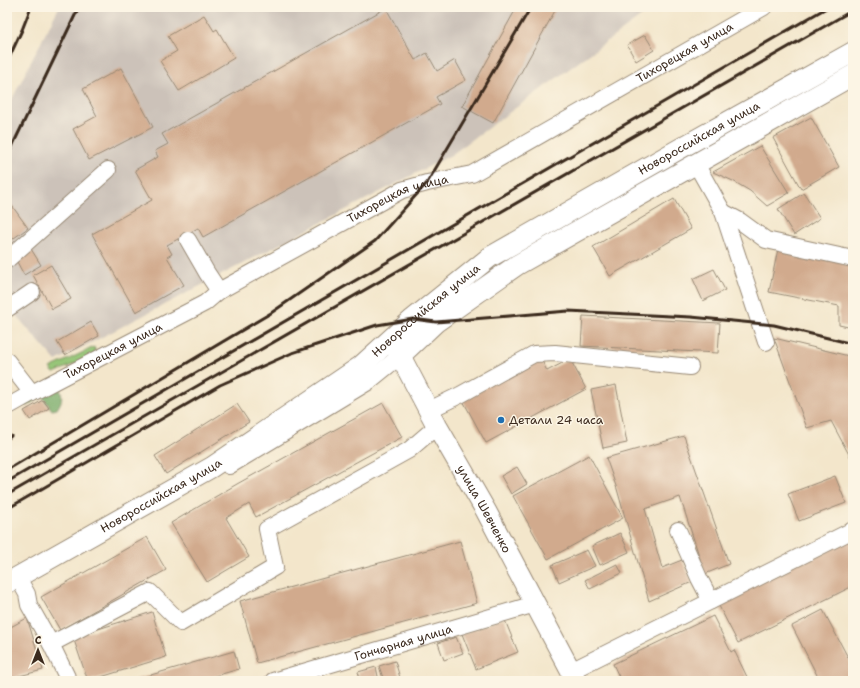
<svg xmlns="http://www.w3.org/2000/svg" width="860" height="688" font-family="'Shantell Sans',sans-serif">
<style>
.industrial{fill:#ccc2b9}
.green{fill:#92c373;stroke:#667648}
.forest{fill:#75a965;stroke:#586a42}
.building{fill:#d1aa8d}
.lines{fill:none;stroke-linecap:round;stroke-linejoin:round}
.minor-casing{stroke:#978874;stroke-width:18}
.major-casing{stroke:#978874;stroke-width:22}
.minor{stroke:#fff;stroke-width:16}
.major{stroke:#fff;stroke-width:20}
.rail{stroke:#3b2a1e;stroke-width:3}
.poi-dot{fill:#1f6fb2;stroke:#fcf5e5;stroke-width:1.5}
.labels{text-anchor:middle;stroke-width:3;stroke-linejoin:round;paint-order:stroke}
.street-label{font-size:12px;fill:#3b2a1e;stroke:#fcf5e5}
.poi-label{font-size:12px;fill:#3b2a1e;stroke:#fcf5e5;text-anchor:start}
</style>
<rect width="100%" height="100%" fill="#fcf5e5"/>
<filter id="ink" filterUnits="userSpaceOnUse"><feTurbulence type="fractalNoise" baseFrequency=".025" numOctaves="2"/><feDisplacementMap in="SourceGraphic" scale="8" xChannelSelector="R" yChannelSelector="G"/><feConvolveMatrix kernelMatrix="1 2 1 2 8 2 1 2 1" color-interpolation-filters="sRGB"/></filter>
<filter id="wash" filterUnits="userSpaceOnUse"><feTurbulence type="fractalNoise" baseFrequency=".012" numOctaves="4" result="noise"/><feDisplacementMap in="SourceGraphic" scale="16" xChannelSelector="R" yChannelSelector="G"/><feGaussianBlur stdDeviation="0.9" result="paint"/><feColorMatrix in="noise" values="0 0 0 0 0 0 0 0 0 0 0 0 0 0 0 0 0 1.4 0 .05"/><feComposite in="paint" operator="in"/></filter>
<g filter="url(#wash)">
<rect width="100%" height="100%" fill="#f3e6cb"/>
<!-- industrial -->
<path class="industrial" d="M59 7H654L451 155 56 361 7 305V109Z"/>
<!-- green -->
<path class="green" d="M94 347 95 350V355L54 373 50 368Z"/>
<!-- forest -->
<path class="forest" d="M59 387C63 396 63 400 57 409L52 410 42 396 26 406 23 402Z"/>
<g id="blocks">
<!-- building -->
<path class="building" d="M517 7H557L493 123 462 106Z
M386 8 415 60 427 53 437 71 455 60 466 80 436 97 440 104 203 237 198 228 167 245 172 254 167 257 184 285 136 312 92 234 152 200 135 170 158 157 155 151 168 144 162 134Z
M204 15 214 31 217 29 234 58 179 91 160 61 177 51 168 36Z
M645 35 654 50 636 61 627 45Z
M121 68 153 127 89 160 73 129 97 116 83 89Z
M811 117 839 167 801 189 773 138Z
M760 146 789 193 767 206 750 191 733 181 713 172Z
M804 193 820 218 794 235 778 209Z
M674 199 691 229 610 276 593 247Z
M10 203 28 228 7 243V205Z
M31 249 41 265 24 275 15 258Z
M778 249 853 263V328L839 325V306L769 292Z
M51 265 71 299 52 309 33 275Z
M714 269 725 290 703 301 693 279Z
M583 316 720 323 718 353 581 346Z
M91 322 99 336 65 355 57 342Z
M774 338 853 357V462L831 421 807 428Z
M539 355 547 371 570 359 586 389 486 443 461 397Z
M616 385 627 443 603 448 591 390Z
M43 400 49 408 30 420 24 411Z
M383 403 402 437 256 517 249 504 226 518 249 557 207 582 171 523 237 484Z
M237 404 249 422 166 474 155 456Z
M684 436 729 564 705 574 680 497 645 509 662 568 682 560 692 582 649 601 617 489 606 458Z
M589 455 623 518 548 559 513 496Z
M517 467 527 484 511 494 501 476Z
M835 476 846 503 799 521 788 494Z
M853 532V586L738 643 717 602Z
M620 533 629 552 600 565 592 546Z
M147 537 166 570 60 630 41 597Z
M460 541 477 603 257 663 240 601Z
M587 550 595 566 559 582 552 565Z
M617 564 622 573 590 589 585 580Z
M823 610 853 667V681H820L792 626Z
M152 612 166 657 88 681 73 637Z
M713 616 731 652 734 650 749 681H621L613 664Z
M27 618 43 670 7 679V629Z
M504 618 518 652 476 669 462 634Z
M456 637 463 653 444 660 438 643Z
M234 651 239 669 198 681H130Z
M395 661 401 681H384L379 666Z
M376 667 379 681H361L358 672Z"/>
</g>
</g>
<g filter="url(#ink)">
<use href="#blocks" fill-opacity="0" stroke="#978874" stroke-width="1"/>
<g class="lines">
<!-- minor casing -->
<g class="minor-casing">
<g id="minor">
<path d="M696 164 723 212 766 342"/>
<path d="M723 212 740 221 766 240 853 259"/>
<path d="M188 240 207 273 219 291"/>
<path d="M7 260 108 170"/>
<path d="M7 309 32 292"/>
<path d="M7 361 32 393"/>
<path id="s1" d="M7 407 32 393 205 303 219 291 402 190 427 183 472 174 764 7"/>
<path d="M429 410 460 395 534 354 555 353 690 367"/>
<path d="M229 466 368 382 400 356"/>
<path d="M678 530 699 578 711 601"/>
<path d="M22 585 27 594 29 605 51 644 67 677"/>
<path d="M51 644 150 592 181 623 275 567 267 529 409 450 437 426"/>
<path d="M571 671 853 530"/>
<path id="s2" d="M273 681 535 604"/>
</g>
</g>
<!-- major casing -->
<g class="major-casing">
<g id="major">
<path id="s3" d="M394 344 437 426 486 511 576 681"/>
<path d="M400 356 436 322 517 265 853 75"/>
<path id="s4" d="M7 583 212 467 361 366 413 319 490 257 681 148 853 52"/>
</g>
</g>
<!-- minor -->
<use href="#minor" class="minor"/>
<!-- major -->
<use href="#major" class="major"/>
<!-- rail -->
<path class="rail" d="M7 62 22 30 31 7
M7 157 79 7
M7 439 11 436
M7 470 271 313 375 241 427 183 531 7
M7 482 828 7
M7 495 853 10
M7 509 220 385 292 353 377 325 413 319 436 322 568 311 691 317 774 325 853 344"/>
</g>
</g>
<!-- markers -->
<circle class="poi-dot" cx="501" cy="420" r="4"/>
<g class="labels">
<!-- street labels -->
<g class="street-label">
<text dy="4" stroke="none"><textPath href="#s1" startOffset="768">Тихорецкая улица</textPath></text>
<text dy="4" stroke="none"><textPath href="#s4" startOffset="825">Новороссийская улица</textPath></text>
<text dy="4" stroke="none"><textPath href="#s1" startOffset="444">Тихорецкая улица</textPath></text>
<text dy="4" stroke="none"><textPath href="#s4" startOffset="501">Новороссийская улица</textPath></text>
<text dy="4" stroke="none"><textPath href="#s1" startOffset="120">Тихорецкая улица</textPath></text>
<text dy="4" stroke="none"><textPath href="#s4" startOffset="177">Новороссийская улица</textPath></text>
<text dy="4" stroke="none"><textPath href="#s3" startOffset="188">улица Шевченко</textPath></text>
<text dy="4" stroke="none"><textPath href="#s2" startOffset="136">Гончарная улица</textPath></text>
</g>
<!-- poi labels -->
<g class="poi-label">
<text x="509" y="424">Детали 24 часа</text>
</g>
</g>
<!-- margin -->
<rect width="860" height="688" fill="none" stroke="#fcf5e5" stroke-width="24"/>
<!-- north arrow -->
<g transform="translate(38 650)" stroke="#fcf5e5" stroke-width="3" paint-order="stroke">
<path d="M0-3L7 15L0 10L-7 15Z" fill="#3b2a1e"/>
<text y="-6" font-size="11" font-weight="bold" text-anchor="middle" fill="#3b2a1e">С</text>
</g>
</svg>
